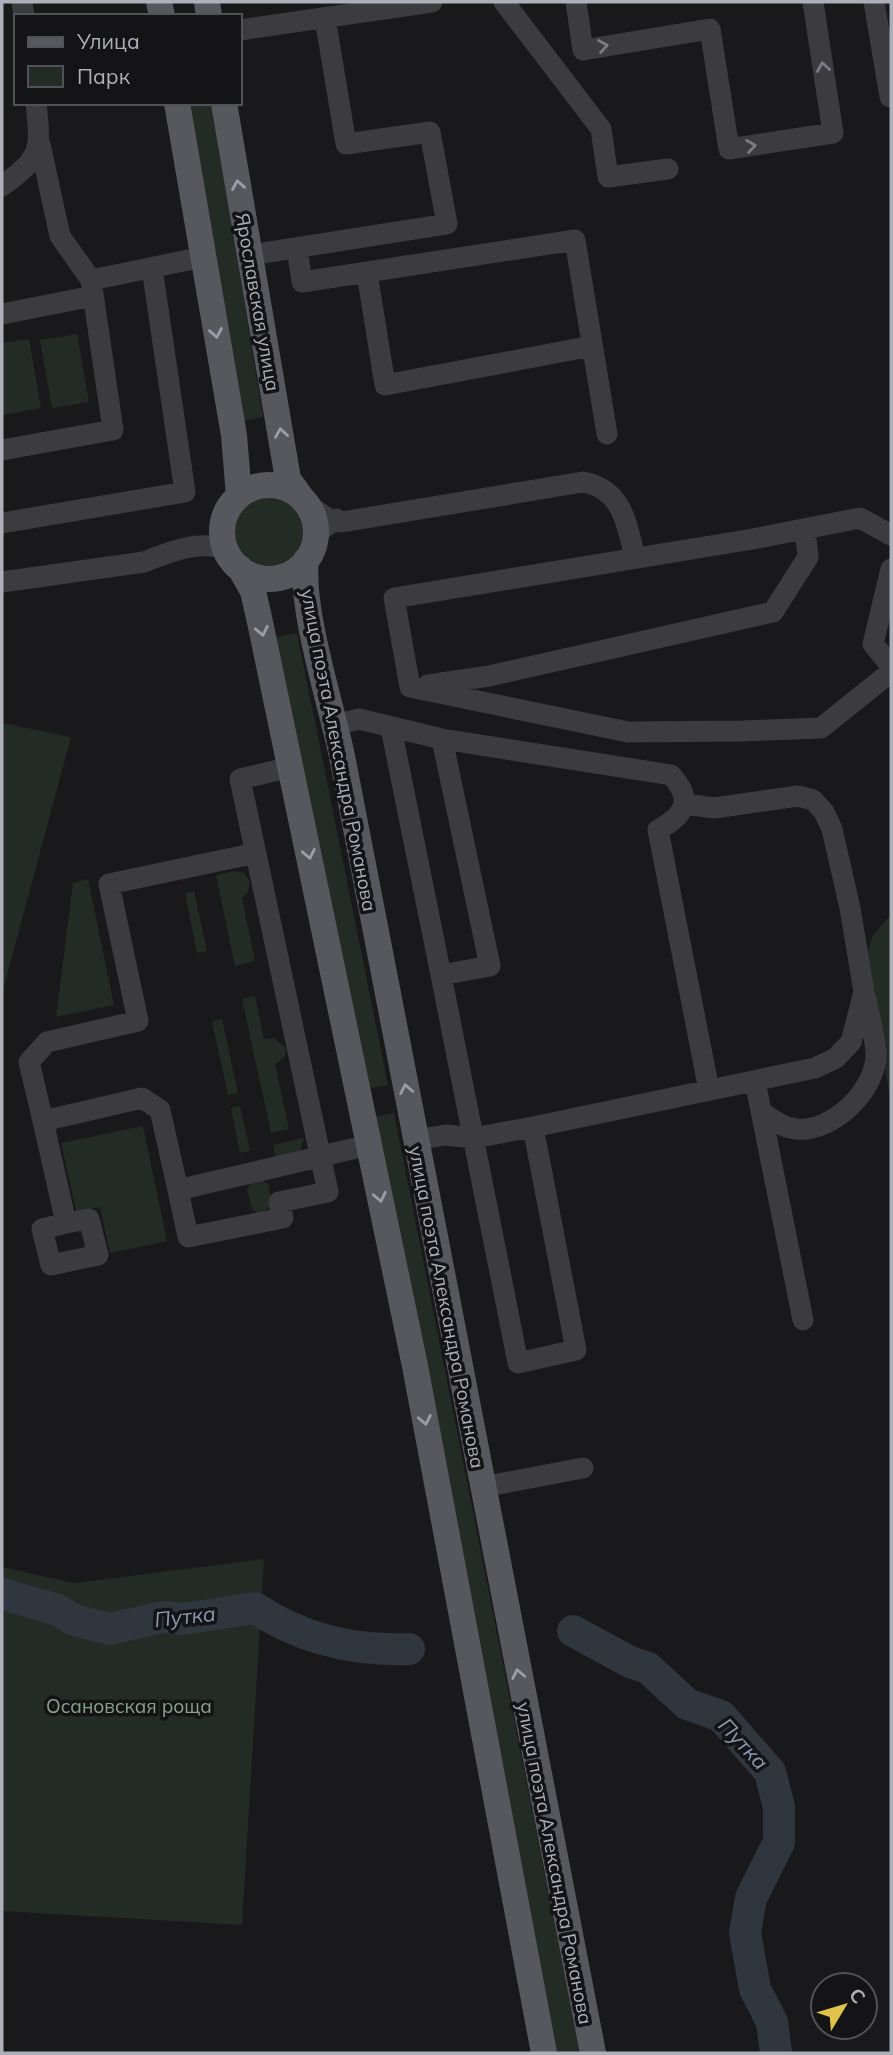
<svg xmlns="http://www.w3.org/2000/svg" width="893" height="2055" font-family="Mulish,sans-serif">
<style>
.green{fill:#232b25}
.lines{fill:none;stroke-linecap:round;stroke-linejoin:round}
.river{stroke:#30363e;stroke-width:32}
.minor{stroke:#3b3b40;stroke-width:21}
.major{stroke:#57575e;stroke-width:26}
.oneway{stroke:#7a7b83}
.oneway2{stroke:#9c9da7}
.labels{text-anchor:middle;stroke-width:7;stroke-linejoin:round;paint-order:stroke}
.street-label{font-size:19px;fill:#adafb9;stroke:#141416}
.park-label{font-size:19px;fill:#86a28b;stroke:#141416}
.water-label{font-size:21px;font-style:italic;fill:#8898b1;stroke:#141416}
</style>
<rect width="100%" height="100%" fill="#19191b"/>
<!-- green -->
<path class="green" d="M185 103H212L263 417 240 421Z
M77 334 89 402 52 408 40 340Z
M29 339 41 408 2 415V343Z
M233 531a35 35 0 1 1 70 0a35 35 0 1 1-70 0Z
M297 633 388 1085 367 1089 276 637Z
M2 723 71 737 2 994Z
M234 871 244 873 250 882 248 892 242 898 255 961 235 966 216 875Z
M88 879 114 1005 56 1017 73 883Z
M194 891 207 951 197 953 185 893Z
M891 914V1102L865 962 872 937Z
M255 996 264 1039 274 1038 286 1048 285 1057 275 1064 289 1129 271 1133 242 999Z
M222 1019 238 1093 228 1095 212 1021Z
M240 1106 250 1151 240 1153 231 1108Z
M394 1113 580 2053H557L372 1117Z
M143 1126 167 1241 110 1253 100 1207 76 1211 61 1143Z
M304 1138 299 1154 277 1161 273 1145Z
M262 1180 268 1184 272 1203 269 1209 257 1212 252 1209 247 1189 251 1183Z
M264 1559 242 1925 2 1911V1567L74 1583Z"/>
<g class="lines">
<!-- river -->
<path class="river" d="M2 1594 58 1610 74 1620 110 1629 163 1617 182 1619 255 1608C302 1639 352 1651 409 1649
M573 1631 630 1662 648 1668 687 1704 721 1716 770 1772 779 1807V1842L751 1898 745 1933 755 1989 772 2022 776 2053"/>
<!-- minor -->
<path class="minor" d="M22 2 24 16
M504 2 601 129 608 177 668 169
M576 2 583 50 710 29 729 149 833 133 813 2
M874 2 890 97
M240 30 432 2
M2 186C42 157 41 150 36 103
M297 248 302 282 575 240 607 434
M250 255 447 224 430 132 346 144 325 18
M367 273 385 385 592 346
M91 280 203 257
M2 314 93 296
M2 450 113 430 91 280 60 236 40 144
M308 505 329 519 342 522 583 482C623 489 627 525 635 558
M2 523 185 492 152 268
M891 535 860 518 753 539 394 598 410 687 628 732 741 731 821 728 891 672
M315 542 321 530 336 519
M891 569 873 644 891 666
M2 582 144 562C169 552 201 539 227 550
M428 685 489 676 773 612 808 557 805 529
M335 725 359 719 442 739 671 775C694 800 685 815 658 830L709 1090
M391 728 441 975 490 966 442 739
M256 853 109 884 138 1021 47 1042 29 1062 43 1121 142 1098 160 1110 178 1190 369 1145
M755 1081 803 1320
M761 1112C772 1119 783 1128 796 1129 832 1133 877 1090 876 1053 875 1035 869 1016 866 999
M43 1121 66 1223 42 1229 51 1265 98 1255 89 1219 66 1223
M533 1127 815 1068 836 1058 851 1042 864 992 850 908 832 829 824 812 813 800 798 796 714 808 685 804
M415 1140 446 1135 474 1138 533 1127 576 1350 518 1363 441 975
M178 1190 188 1237 283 1218 279 1202 328 1192 240 779 291 767
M482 1487 583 1468"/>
<!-- major -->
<path class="major" d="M159 2 162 16
M207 2 209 16
M177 103 234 435 239 496
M224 103 288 479 301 497
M222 532a47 47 0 1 1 94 0a47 47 0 1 1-94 0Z
M306 560C300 609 331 704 342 756L593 2053
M240 568 253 591 260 622 415 1366 544 2053"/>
</g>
<!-- one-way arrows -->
<defs><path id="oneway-chevron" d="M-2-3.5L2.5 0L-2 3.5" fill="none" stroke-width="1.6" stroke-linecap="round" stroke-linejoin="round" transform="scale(1.75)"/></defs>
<g class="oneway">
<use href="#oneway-chevron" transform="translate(603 46) rotate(-9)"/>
<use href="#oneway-chevron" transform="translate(823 67) rotate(-99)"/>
<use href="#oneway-chevron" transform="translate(751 146) rotate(-9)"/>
</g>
<g class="oneway2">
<use href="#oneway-chevron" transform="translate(238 185) rotate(-100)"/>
<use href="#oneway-chevron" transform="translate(216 333) rotate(80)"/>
<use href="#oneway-chevron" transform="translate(281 433) rotate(-99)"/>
<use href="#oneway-chevron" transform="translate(262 631) rotate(78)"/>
<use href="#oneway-chevron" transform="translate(309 854) rotate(78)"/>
<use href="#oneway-chevron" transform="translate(406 1089) rotate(-101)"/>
<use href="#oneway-chevron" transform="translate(380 1197) rotate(78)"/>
<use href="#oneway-chevron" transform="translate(425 1420) rotate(79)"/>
<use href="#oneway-chevron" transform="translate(518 1674) rotate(-101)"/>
</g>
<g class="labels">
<!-- street labels -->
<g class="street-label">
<text transform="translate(258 302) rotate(80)" y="7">Ярославская улица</text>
<text transform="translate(339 750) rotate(79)" y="7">улица поэта Александра Романова</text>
<text transform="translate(447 1307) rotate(79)" y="7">улица поэта Александра Романова</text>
<text transform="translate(555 1863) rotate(79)" y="7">улица поэта Александра Романова</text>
</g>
<!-- park labels -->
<g class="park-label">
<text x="129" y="1713">Осановская роща</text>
</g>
<!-- water labels -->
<g class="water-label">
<text transform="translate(185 1617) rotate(-6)" y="7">Путка</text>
<text transform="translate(743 1744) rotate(47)" y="7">Путка</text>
</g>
</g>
<!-- border -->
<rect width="893" height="2055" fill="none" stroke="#adafb9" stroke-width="7"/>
<!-- legend -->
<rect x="14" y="14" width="228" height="91" fill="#141416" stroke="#515257" stroke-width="2"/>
<rect x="28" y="37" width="35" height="10" fill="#57575e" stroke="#515257" stroke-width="2"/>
<text x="77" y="49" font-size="21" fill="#adafb9">Улица</text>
<rect x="28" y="66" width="35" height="21" fill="#232b25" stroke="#515257" stroke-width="2"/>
<text x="77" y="84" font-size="21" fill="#adafb9">Парк</text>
<!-- north arrow -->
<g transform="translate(844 2006) rotate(52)"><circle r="33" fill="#141416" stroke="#515257" stroke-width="2"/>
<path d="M0-5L12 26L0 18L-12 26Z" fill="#e1c34b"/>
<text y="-10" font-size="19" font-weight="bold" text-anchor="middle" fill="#adafb9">С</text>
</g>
</svg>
